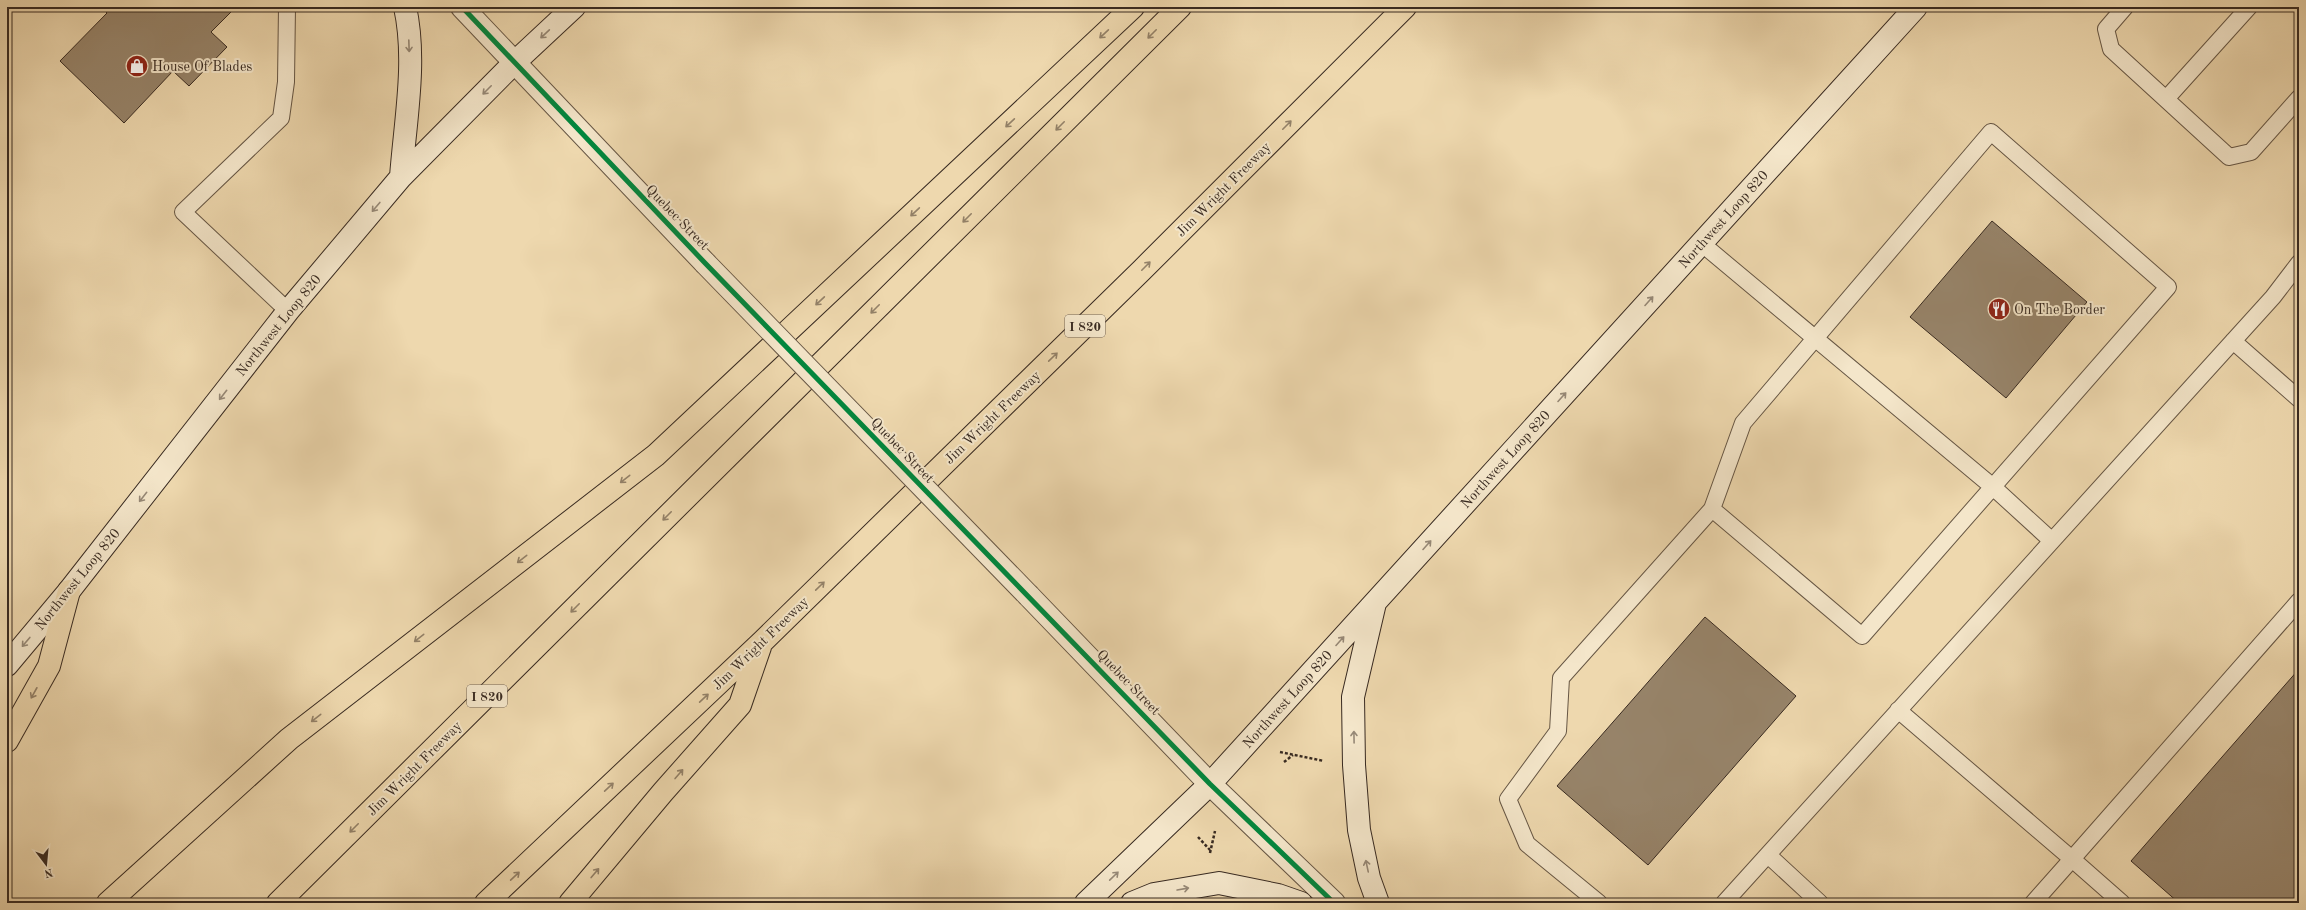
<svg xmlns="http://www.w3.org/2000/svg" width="2306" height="910" font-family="'Old Standard TT',serif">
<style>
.building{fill:#97846a;stroke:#382a21}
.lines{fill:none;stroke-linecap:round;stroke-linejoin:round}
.service-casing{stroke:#665644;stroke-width:18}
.tertiary-casing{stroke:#665644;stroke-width:24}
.secondary-casing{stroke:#382a21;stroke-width:24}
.motorway-casing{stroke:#382a21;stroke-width:24}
.path{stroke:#382a21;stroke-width:2.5;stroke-dasharray:3 2;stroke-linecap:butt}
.service{stroke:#f4e6ca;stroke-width:16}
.tertiary{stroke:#f4e6ca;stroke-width:22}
.secondary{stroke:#f4e6ca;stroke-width:22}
.motorway{stroke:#eed8ae;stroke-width:22}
.tertiary-bridge-casing{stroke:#665644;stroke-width:24;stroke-linecap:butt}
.tertiary-bridge{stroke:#f4e6ca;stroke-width:22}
.cycleway-casing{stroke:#f4e6ca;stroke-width:8}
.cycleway{stroke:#00873e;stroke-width:5}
.oneway{stroke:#968876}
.oneway2{stroke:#938168}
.labels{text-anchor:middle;stroke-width:4;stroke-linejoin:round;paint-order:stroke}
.shield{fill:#f4e6ca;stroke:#706254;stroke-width:1}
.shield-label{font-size:13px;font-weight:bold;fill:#382a21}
.poi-label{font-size:14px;fill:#382a21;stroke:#f4e6ca;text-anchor:start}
.street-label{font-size:14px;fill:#382a21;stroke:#f4e6ca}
</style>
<rect width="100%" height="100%" fill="#eed8ae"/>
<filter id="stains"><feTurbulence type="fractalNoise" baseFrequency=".005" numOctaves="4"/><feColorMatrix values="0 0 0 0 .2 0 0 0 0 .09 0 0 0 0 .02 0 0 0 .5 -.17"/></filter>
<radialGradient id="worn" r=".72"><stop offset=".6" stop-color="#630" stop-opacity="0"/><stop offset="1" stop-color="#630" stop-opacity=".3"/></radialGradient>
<!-- building -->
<path class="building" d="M101 7H236L211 32 227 47 189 86 173 71 124 123 60 61 107 13Z
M1992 221 2087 302 2006 398 1910 317Z
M1705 617 1796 696 1648 865 1557 786Z
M2299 669V903H2179L2131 861Z"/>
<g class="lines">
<!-- service casing -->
<g class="service-casing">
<path id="service" d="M287 7 286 82 281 118 183 212 288 311
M2125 7 2106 29 2111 49 2229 157 2251 152 2299 98
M2166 99 2249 7
M1701 243 1993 487 2052 541
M2233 341 2299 399
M1898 710 2072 859 2033 903
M1768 855 1820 903
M1599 903 1527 844 1508 799 1558 731 1561 678 1712 509 1743 423 1991 132 2168 287 1862 636 1712 509
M1724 903 2273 297 2299 263
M2122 903 2072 859 2299 601"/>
</g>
<!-- tertiary casing -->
<g class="tertiary-casing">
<path id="tertiary" d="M462 7 705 263
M1029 596 1210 784 1334 903"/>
</g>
<!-- secondary casing -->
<g class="secondary-casing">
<path id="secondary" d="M401 177C405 122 417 61 405 7
M1375 603 1353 697 1354 765 1359 830 1369 878 1378 903
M7 665 69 591 288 311 401 177 514 63 574 7
M1086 903 1210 784 1916 7
M1132 903 1154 894 1219 883 1278 895 1301 903"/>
</g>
<!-- motorway casing -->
<g class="motorway-casing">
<path id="motorway" d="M7 741 49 666 69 591
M108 903 289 739 656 455 1133 7
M278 903 1180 7
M486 903 762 642 1142 270 1405 7
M570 903 663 792 740 705 760 647"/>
</g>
<!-- path -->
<path class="path" d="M1280 752 1324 761
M1284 762 1293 755
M1198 837 1210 850
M1210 853 1215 831"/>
<!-- service -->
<use href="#service" class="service"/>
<!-- tertiary -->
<use href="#tertiary" class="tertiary"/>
<!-- secondary -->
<use href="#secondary" class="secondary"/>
<!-- motorway -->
<use href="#motorway" class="motorway"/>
<!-- tertiary-bridge casing -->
<g class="tertiary-bridge-casing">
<path id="tertiary-bridge" d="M705 263 1029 596"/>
</g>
<!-- tertiary-bridge -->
<use href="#tertiary-bridge" class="tertiary-bridge"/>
<!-- cycleway casing -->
<g class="cycleway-casing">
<path id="cycleway" d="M462 7 705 263 1210 784 1334 903"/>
</g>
<!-- cycleway -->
<use href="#cycleway" class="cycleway"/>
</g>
<!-- one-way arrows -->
<defs><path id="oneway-shaft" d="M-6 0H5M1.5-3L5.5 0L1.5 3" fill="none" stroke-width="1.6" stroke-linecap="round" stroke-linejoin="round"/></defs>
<g class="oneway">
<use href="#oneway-shaft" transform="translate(545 34) rotate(137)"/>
<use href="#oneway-shaft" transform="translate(409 46) rotate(88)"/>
<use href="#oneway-shaft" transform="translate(487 90) rotate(135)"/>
<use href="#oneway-shaft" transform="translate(376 207) rotate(130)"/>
<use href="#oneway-shaft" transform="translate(1649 301) rotate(-48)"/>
<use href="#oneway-shaft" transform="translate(223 395) rotate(128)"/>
<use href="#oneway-shaft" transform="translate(1562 397) rotate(-48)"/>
<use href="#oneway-shaft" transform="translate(143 497) rotate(128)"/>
<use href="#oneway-shaft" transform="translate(1427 545) rotate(-48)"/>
<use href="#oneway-shaft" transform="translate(1340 641) rotate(-48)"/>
<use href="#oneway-shaft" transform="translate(26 642) rotate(130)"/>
<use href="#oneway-shaft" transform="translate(1354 737) rotate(-91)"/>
<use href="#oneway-shaft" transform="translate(1367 866) rotate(-102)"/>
<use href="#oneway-shaft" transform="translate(1114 876) rotate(-44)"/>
<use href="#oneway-shaft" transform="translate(1183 889) rotate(-10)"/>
</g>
<g class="oneway2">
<use href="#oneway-shaft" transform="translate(1104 34) rotate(137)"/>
<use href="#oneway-shaft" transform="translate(1152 34) rotate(135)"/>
<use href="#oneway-shaft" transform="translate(1010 123) rotate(137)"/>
<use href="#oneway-shaft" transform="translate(1287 125) rotate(-45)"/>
<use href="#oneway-shaft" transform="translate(1060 126) rotate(135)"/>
<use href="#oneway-shaft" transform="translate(915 212) rotate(137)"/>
<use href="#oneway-shaft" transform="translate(967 218) rotate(135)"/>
<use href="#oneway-shaft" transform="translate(1146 266) rotate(-45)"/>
<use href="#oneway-shaft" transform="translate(820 301) rotate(137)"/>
<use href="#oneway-shaft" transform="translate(875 309) rotate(135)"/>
<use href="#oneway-shaft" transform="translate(1053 357) rotate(-44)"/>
<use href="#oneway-shaft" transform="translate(625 479) rotate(142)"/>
<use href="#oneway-shaft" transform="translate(667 516) rotate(135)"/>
<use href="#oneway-shaft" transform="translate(522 559) rotate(142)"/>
<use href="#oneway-shaft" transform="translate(820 586) rotate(-44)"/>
<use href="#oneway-shaft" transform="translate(575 608) rotate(135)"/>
<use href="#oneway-shaft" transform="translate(419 638) rotate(142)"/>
<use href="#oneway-shaft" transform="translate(34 693) rotate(119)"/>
<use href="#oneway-shaft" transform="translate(704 698) rotate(-43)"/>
<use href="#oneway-shaft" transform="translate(316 718) rotate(142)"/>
<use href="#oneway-shaft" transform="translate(679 774) rotate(-49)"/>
<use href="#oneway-shaft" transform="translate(609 787) rotate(-43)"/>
<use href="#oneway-shaft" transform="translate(354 828) rotate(135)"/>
<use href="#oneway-shaft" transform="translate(595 873) rotate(-50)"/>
<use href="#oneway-shaft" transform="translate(515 876) rotate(-43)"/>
</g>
<!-- icons -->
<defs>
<g id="shop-disc" transform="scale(1.15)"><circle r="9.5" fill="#8f2418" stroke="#f4e6ca"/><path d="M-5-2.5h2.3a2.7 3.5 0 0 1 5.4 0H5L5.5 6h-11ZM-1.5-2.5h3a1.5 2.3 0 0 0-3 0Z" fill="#fff"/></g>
<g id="restaurant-disc" transform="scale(1.15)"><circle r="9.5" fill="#8f2418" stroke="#f4e6ca"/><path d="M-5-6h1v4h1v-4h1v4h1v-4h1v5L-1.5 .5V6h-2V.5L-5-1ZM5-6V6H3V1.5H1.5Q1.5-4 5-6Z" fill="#fff"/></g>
</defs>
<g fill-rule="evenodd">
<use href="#shop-disc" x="137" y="66"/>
<use href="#restaurant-disc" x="1999" y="309"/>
</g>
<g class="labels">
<!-- shield labels -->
<g class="shield">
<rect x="1065" y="315" width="40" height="22" rx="3"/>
<rect x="467" y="685" width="40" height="22" rx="3"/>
</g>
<g class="shield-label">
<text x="1085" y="331">I 820</text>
<text x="487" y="701">I 820</text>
</g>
<!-- poi labels -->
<g class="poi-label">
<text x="152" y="71">House Of Blades</text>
<text x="2014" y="314">On The Border</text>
</g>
<!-- street labels -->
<g class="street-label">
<text transform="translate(1223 189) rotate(-45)" y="5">Jim Wright Freeway</text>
<text transform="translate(678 217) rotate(46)" y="5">Quebec Street</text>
<text transform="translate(1723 219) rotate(-48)" y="5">Northwest Loop 820</text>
<text transform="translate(278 325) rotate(-51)" y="5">Northwest Loop 820</text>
<text transform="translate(992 417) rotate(-44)" y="5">Jim Wright Freeway</text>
<text transform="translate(903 450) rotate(46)" y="5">Quebec Street</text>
<text transform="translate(1505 459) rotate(-48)" y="5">Northwest Loop 820</text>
<text transform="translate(77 579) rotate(-51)" y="5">Northwest Loop 820</text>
<text transform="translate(760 643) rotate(-44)" y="5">Jim Wright Freeway</text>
<text transform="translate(1129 682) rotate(46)" y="5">Quebec Street</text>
<text transform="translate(1287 699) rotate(-48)" y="5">Northwest Loop 820</text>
<text transform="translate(414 768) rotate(-45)" y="5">Jim Wright Freeway</text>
</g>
</g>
<!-- margin -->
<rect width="2306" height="910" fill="none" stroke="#eed8ae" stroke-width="24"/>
<rect x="8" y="8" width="2290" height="894" fill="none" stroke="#382a21" stroke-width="2"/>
<rect x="12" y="12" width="2282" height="886" fill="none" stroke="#382a21"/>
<!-- north arrow -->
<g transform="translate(46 864) rotate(164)" stroke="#f4e6ca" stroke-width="3" paint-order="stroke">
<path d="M0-3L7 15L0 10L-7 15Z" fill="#382a21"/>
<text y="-6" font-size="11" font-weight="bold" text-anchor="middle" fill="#382a21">N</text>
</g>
<rect width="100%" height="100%" filter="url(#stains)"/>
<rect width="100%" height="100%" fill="url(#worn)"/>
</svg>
